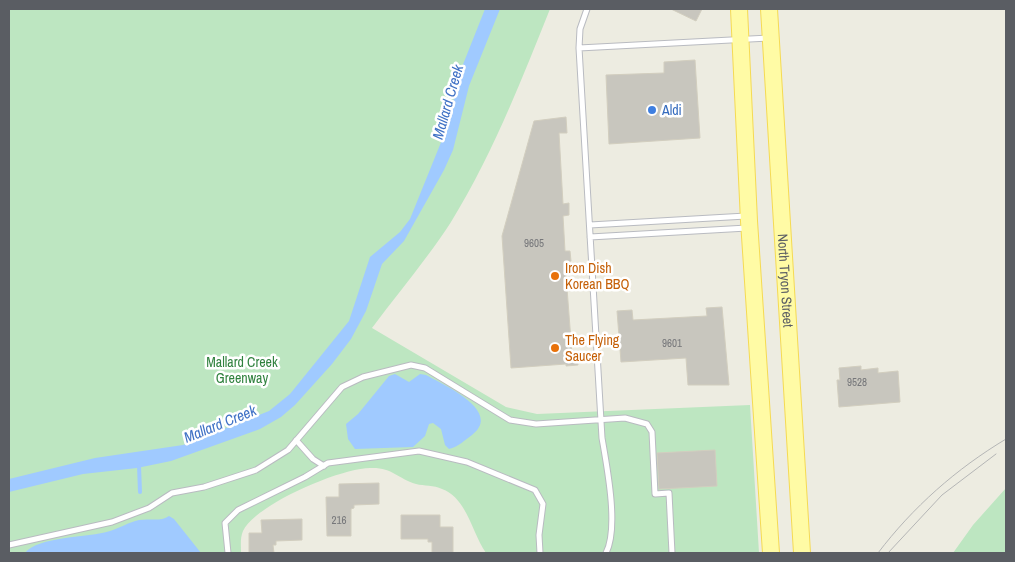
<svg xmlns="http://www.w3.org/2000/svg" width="1015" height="562" font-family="'Archivo Narrow',sans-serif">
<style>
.green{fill:#bde6c1}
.water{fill:#a0caff}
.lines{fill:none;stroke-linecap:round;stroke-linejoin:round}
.stream{stroke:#a0caff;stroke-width:4}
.building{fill:#c8c6be;stroke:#d2cebf}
.service-casing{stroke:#b9bbc1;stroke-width:7}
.primary-casing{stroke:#f5da53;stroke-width:18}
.service{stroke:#fff;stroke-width:5}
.primary{stroke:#fffba5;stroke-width:16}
.tram{stroke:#b5b6b6;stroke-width:1}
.shop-dot{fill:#3f7fe0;stroke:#fff;stroke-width:2}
.food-dot{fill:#e8710a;stroke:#fff;stroke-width:2}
.labels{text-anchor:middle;stroke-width:5;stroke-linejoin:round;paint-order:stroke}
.number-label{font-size:11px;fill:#76777a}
.shop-label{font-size:14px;fill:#366cbe;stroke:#fff;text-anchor:start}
.food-label{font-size:14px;fill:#c56008;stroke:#fff;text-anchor:start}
.street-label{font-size:14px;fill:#5a5d63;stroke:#fff}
.park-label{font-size:14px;fill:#31823f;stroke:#fff}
.water-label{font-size:15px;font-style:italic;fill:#3f71c5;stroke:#fff}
</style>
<rect width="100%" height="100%" fill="#edece1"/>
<!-- green -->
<path class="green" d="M9 9H550C521 81 492 156 451 222 427 259 398 293 372 328L506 407 537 414 750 405 759 553H486C472 533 467 498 442 489 434 485 424 486 416 484 397 478 392 467 370 468 341 468 256 504 243 531 240 538 241 546 241 553H9Z
M1006 488V553H953L973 525Z"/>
<!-- water -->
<path class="water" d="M485 9H500L469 86 453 150 444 170 404 241 382 264 366 311 351 339 332 364 295 405 281 417 260 429 171 461 137 468 83 474 9 492V479L95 458 183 445 269 411 290 394 349 321 370 257 400 232 410 219 448 125 460 72Z
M395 374 409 382 420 374 426 375C444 385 503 411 472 435 465 440 458 447 449 449L445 445 441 429 433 423 429 424 425 436 413 447 355 449 348 439 346 424 358 414 389 376Z
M169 516 174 519 201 553H25C38 536 88 538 110 531 120 528 129 522 139 520 149 518 161 522 169 516Z"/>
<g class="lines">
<!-- stream -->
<path class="stream" d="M139 465 140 492"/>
</g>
<!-- building -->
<path class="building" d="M671 9H702L696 21Z
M695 60 700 138 609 144 606 75 664 73V62Z
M566 117 567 133H559L563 204 569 203V215L563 216 565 251H570L571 261 565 262 572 354 578 353V365L566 366V364L511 368 502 236 534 121Z
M722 307 729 385H688L686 358 621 362 617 311 632 310 633 320 707 316 706 308Z
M861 366V370L878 368V373L898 371 900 402 839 407 837 380H840L839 368Z
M715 450 717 486 659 489 657 453Z
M379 483V504L354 505V508L351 509V536H327L326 497H339V484Z
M401 515H440V527H453V553H432V542H428V539H401Z
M302 519V540L276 541V545H273L274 553H249V533H262L261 520Z"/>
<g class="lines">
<!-- service casing -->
<g class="service-casing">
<path id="service" d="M587 9 580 29 579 48 602 438C607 467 619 528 606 553
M579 48 768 38
M590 225 746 216
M590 237 747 228
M296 440 313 459 324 466
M9 545 112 522 149 508 172 493 204 487 256 470 288 450 342 387 363 377 411 365 425 368 510 420 536 424 625 418 647 424 652 432 655 494 669 493 672 553
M228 553 225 523 238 510 305 477 328 463 419 451 467 462 535 490 543 504 539 535 540 553"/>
</g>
<!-- primary casing -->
<g class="primary-casing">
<g id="primary">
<path d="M739 9 749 221 771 553"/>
<path id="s1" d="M769 9 802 553"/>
</g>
</g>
<!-- service -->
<use href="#service" class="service"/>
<!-- primary -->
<use href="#primary" class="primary"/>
<!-- tram -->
<path class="tram" d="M878 553C913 507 956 469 1006 439
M888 553 942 495 996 454"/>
</g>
<!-- markers -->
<circle class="shop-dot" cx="652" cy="110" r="5"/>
<g class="food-dot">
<circle cx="555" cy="276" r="5"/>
<circle cx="555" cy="348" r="5"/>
</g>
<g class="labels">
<!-- number labels -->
<g class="number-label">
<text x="534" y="247">9605</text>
<text x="672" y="347">9601</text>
<text x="857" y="386">9528</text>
<text x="339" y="524">216</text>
</g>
<!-- shop labels -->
<g class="shop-label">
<text x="662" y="115">Aldi</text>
</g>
<!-- food labels -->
<g class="food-label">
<text x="565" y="273">Iron Dish<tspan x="565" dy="16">Korean BBQ</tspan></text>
<text x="565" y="345">The Flying<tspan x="565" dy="16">Saucer</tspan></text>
</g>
<!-- street labels -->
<g class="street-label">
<text dy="5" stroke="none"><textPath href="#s1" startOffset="272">North Tryon Street</textPath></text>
</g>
<!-- park labels -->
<g class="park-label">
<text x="242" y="367">Mallard Creek<tspan x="242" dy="16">Greenway</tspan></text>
</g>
<!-- water labels -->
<g class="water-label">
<text transform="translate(448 102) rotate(-74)" y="5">Mallard Creek</text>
<text transform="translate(220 424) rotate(-22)" y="5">Mallard Creek</text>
</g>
</g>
<!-- border -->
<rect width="1015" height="562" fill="none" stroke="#5a5d63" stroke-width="20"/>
</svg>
